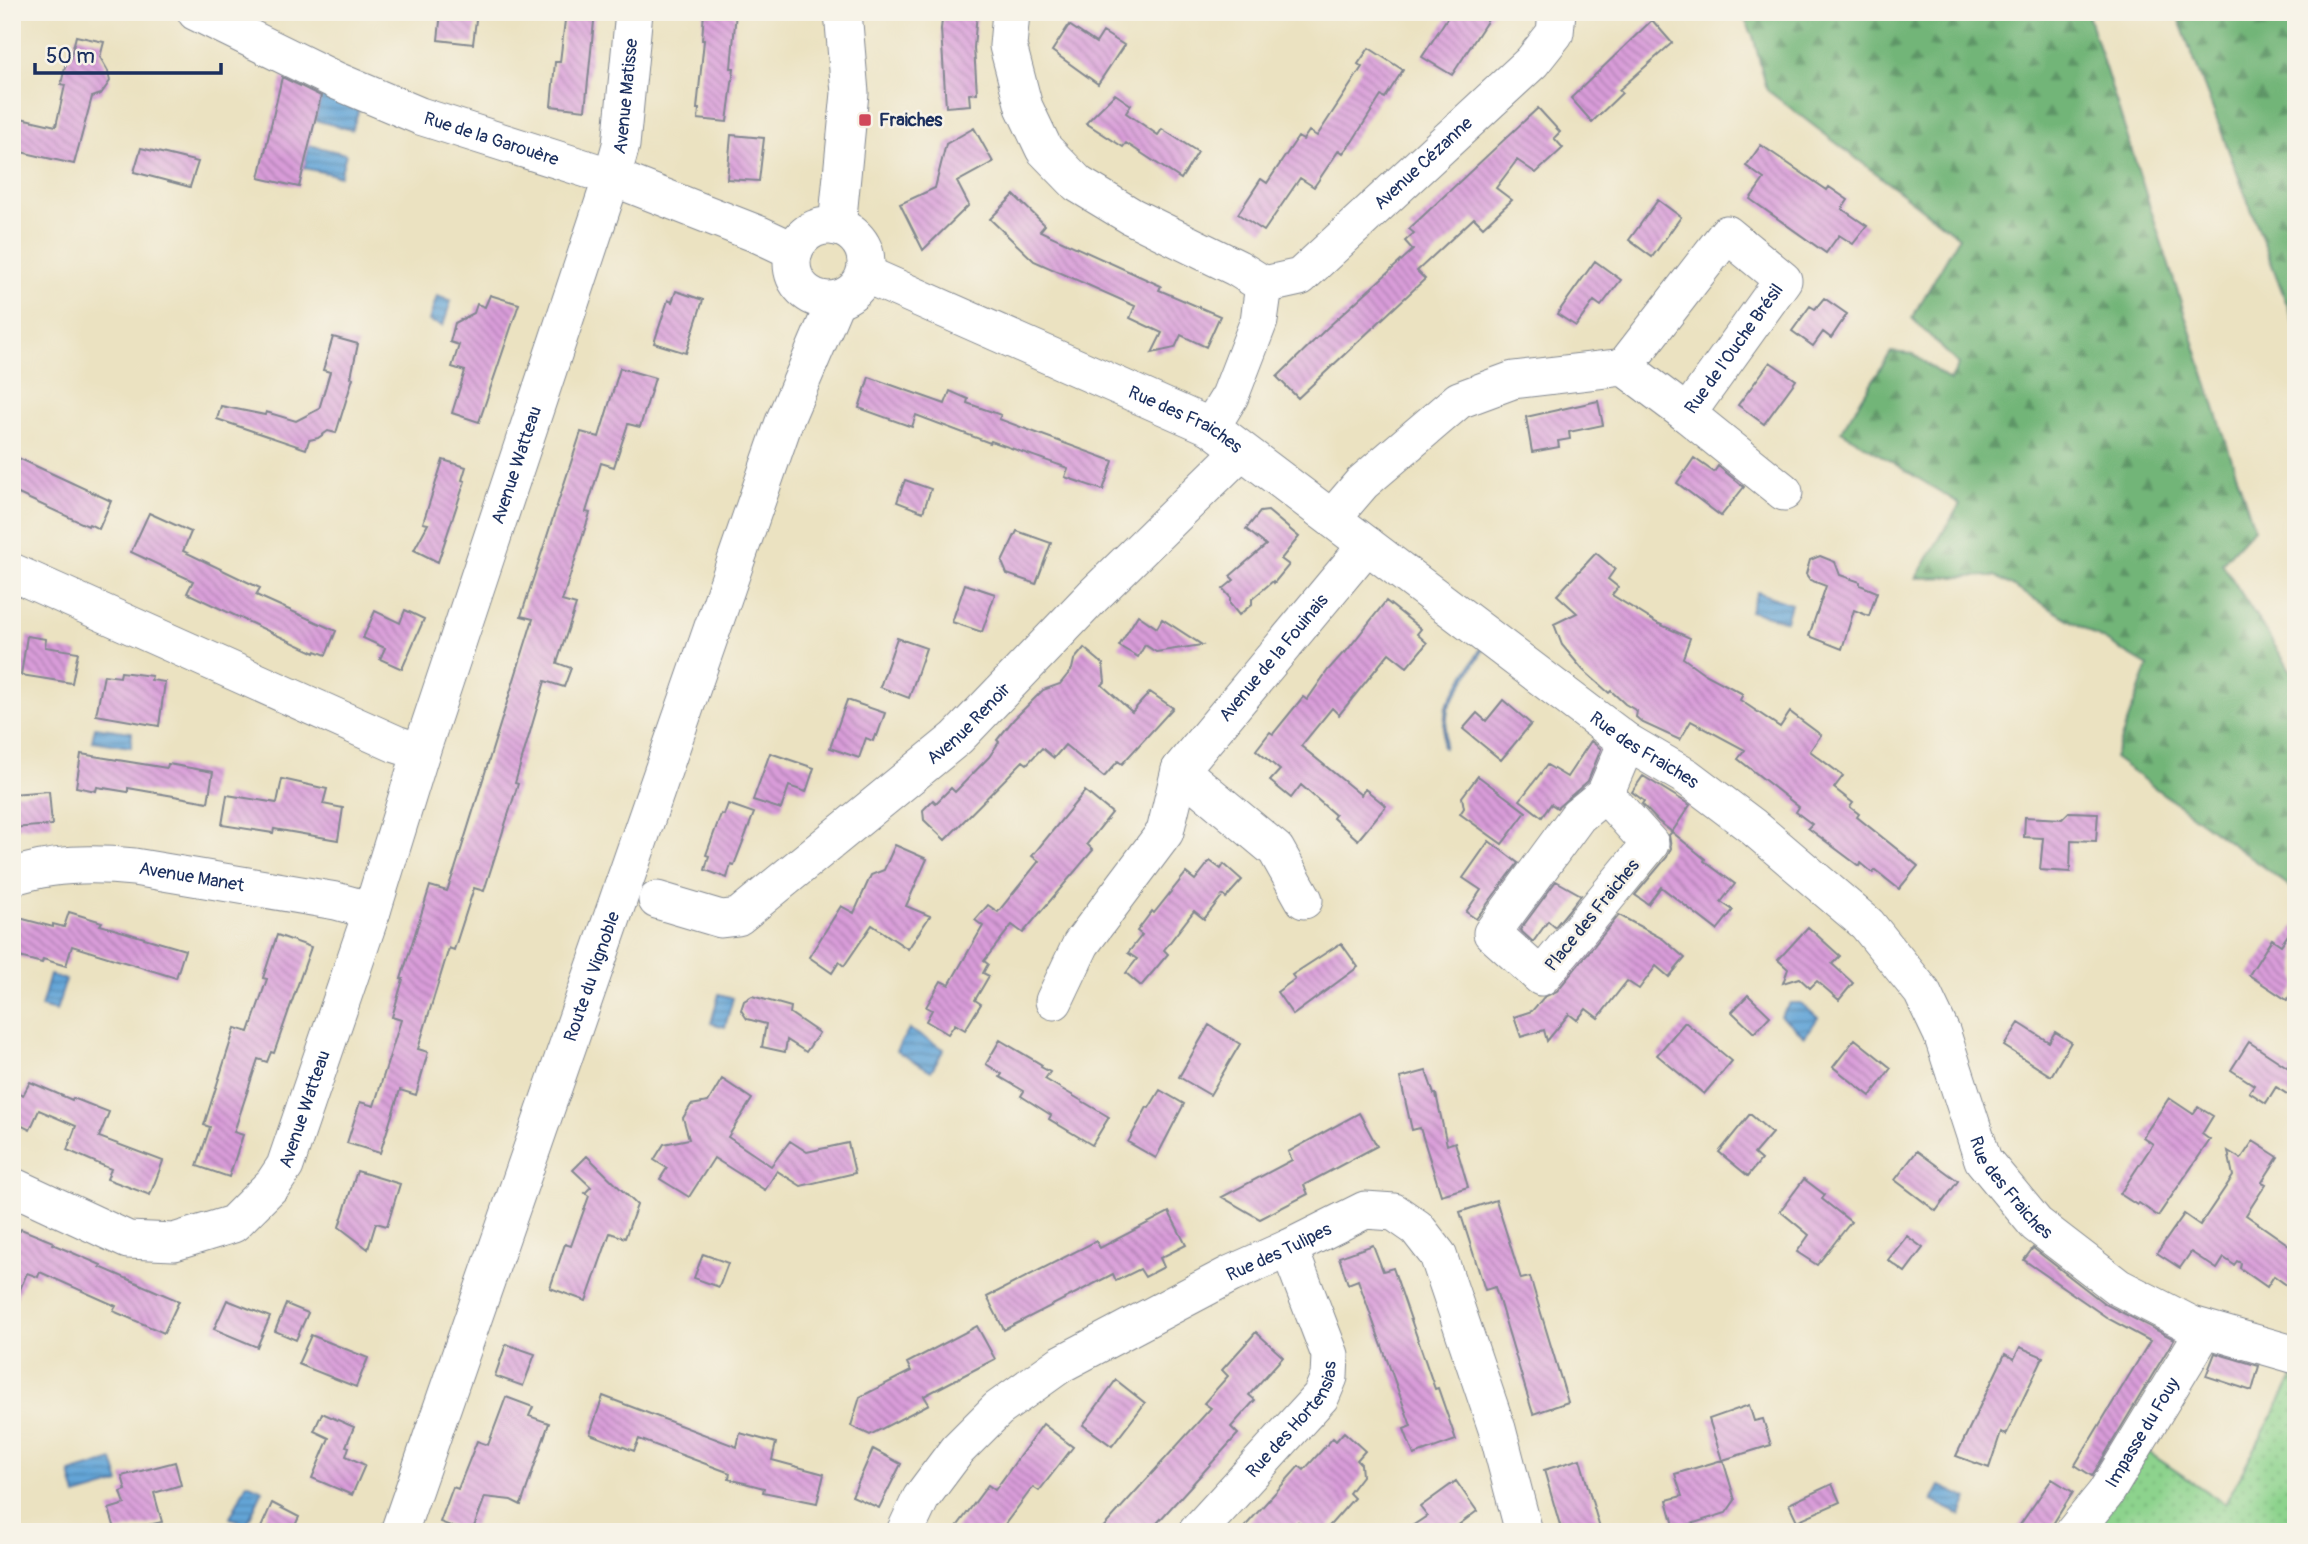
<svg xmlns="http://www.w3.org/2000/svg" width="2308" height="1544" font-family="Pangolin,sans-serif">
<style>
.grass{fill:url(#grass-dots);stroke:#548176;stroke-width:2}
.forest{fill:url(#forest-firs);stroke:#46726b;stroke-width:2}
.water{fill:url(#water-rules);stroke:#3f6a9a;stroke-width:2}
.building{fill:url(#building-back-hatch)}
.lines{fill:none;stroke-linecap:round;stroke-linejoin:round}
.minor-casing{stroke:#838890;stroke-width:39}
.minor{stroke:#fff;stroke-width:37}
.poi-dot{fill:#d1495b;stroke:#f7f3e8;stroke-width:2.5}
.labels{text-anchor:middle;stroke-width:5;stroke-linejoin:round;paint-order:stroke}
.street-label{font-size:18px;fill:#1b2f5e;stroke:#f7f3e8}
.poi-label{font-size:18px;font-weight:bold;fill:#1b2f5e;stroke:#f7f3e8;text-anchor:start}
</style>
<defs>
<pattern id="grass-dots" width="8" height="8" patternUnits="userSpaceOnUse" patternTransform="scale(1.75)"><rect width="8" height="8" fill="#8dd38d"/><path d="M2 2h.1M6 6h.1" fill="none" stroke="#79b57c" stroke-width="1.8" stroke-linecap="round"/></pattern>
<pattern id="forest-firs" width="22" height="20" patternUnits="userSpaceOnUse" patternTransform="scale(1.75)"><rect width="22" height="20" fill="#72b578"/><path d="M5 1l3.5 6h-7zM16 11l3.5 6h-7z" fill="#5d9466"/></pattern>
<pattern id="water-rules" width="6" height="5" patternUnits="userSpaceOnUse" patternTransform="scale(1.75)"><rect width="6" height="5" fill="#63a5d7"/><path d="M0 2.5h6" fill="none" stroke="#5187b2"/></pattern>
<pattern id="building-back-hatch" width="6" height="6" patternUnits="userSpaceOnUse" patternTransform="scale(1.75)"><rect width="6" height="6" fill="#d99cd9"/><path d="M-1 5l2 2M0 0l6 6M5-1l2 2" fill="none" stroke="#af80b3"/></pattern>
</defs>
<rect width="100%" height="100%" fill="#f7f3e8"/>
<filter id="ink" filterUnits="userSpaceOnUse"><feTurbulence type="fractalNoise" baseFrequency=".0143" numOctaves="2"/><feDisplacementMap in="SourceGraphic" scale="14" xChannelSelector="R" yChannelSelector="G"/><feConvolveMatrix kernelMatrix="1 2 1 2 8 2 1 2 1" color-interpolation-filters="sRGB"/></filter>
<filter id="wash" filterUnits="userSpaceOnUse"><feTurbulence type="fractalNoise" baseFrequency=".00686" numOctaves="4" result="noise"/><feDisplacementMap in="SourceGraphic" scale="28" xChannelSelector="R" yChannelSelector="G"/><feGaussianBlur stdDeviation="1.57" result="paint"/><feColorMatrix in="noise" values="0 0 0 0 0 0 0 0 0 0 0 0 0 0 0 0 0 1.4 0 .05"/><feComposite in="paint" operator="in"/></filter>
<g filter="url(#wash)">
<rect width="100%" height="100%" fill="#ebe2c1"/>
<!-- grass -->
<path class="grass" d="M2296 1372V1532H2083L2136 1444 2225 1504Z"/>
<!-- forest -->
<path class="forest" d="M1741 12H2087L2254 528 2222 563 2296 679V891L2114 758 2148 666 1995 576 1916 578 1960 504 1841 431 1891 352 1913 354 1950 381 1959 365 1912 318 1959 237 1767 90 1753 36Z
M2176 12H2296V328Z"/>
<!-- water -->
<path class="water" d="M321 94 359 109 352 130 315 120Z
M309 145 346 154 340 176 304 168Z
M437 296 451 301 443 326 429 321Z
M1757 592 1791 604 1786 621 1750 611Z
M1483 645 1485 647 1448 708 1444 748 1442 747 1446 706Z
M95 727 132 732 131 747 92 741Z
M50 975 66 980 56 1011 41 1007Z
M719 994 733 998 725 1027 711 1023Z
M1790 1003H1801L1818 1018 1805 1036 1781 1016Z
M909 1029 944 1049 931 1071 896 1051Z
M113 1460 120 1483 76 1496 70 1473Z
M247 1483 263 1490 247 1524 230 1518Z
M1940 1486 1968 1499 1961 1515 1932 1501Z"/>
<g id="blocks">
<!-- building -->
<path class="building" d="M441 12H477L473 44 438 40Z
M566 12H595L585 110 551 106 555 62H560Z
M704 12H736L731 68H734L727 122 698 119 699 109H697L704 40H702Z
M943 12H977L974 48 977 93 969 94 970 105 946 107 941 29Z
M1451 12H1493L1452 75 1422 57Z
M1652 20 1672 43 1619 90 1622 93 1592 122 1571 98Z
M1069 25 1096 43 1103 32 1124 45 1098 84 1052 51Z
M76 36 104 42 100 57 108 71 110 81 101 94 92 97 74 164 12 150V116L56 126 65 85 61 84 67 59 70 60Z
M1369 48 1403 70 1385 98 1381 96 1352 142 1343 153 1339 150 1314 187 1300 178 1264 231 1238 214 1261 179 1267 183 1298 137 1303 140 1309 131 1317 136 1362 67 1358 64Z
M282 77 321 96 299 187 259 178Z
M1115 94 1131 105 1126 113 1158 135 1162 129 1198 152 1181 179 1126 143 1123 147 1086 123Z
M1538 108 1560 132 1554 138 1563 148 1536 173 1517 160 1496 188 1512 200 1483 227 1474 218 1417 271 1425 279 1298 398 1277 377 1327 328 1413 250 1405 241 1414 233 1409 229Z
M974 128 993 162 957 182 969 205 923 250 900 204 935 188 946 144Z
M731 135 764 138 759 181 727 179Z
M1761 145 1827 190 1829 187 1848 200 1842 209 1867 226 1853 244 1839 235 1826 253 1750 199 1764 179 1746 166Z
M141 148 198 162 190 187 134 172Z
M1014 195 1045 225 1040 231 1161 286 1159 290 1220 316 1206 347 1181 335 1175 348 1152 353 1162 333 1130 318 1135 306 1034 261 990 219Z
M1658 200 1681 217 1652 257 1629 240Z
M1595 261 1621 280 1601 306 1594 301 1576 326 1557 314Z
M676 291 703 300 686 353 654 343 668 300 672 302Z
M490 295 519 304 479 422 452 413 465 371 452 367 459 345 450 342 455 323 474 313 477 304 485 307Z
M1824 298 1847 314 1831 338 1823 332 1813 346 1792 331 1810 306 1815 309Z
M333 337 358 344 351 377 353 378 336 433 328 431 318 438 309 440 306 449 217 419 221 406 265 415 266 412 296 421 319 409 330 372 323 370Z
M1770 362 1796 380 1764 424 1738 405Z
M620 368 655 378 640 427 628 424 614 467 601 463 586 512 590 513 562 601 576 605 557 663 571 668 564 687 545 681 515 783 518 784 484 891 474 888 454 950 449 948 418 1049 428 1052 416 1095 400 1090 380 1153 347 1143 360 1102 374 1106 401 1020 392 1017 403 979H401L430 886 447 891 455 869 533 619 521 616 581 432 599 437Z
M869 377 945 404 950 391 968 399 967 403 1001 415 999 419 1113 461 1103 490 1065 477 1068 468 991 441 990 443 916 415 912 427 859 408Z
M1598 401 1603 425 1569 432 1570 439 1558 441 1559 447 1532 452 1526 417Z
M12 455 111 501 99 529 89 524 88 526 12 491Z
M1694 458 1714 472 1718 466 1744 487 1721 516 1677 483Z
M443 460 466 467 462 480 465 481 438 562 414 550 428 524 423 523Z
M905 480 931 489 923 512 897 502Z
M1268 511 1299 537 1281 559 1289 565 1274 583 1273 581 1252 599V604L1239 615 1230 604V597L1223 589 1234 580 1230 576 1266 545 1246 529 1260 512Z
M149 513 191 532 183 551 260 588 256 595 336 631 326 655 316 651 315 653 187 593 193 581 131 552Z
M1017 531 1051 543 1036 584 1007 574 1002 562Z
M1596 553 1615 569 1608 579 1618 587 1612 595 1657 623 1690 638 1683 658 1705 674 1743 694 1740 700 1780 727 1790 712 1821 735 1810 751 1843 776 1834 788 1853 803 1850 807 1859 814 1857 817 1918 866 1899 889 1875 870 1873 873 1861 863 1859 866 1808 828 1812 824 1796 812 1799 807 1738 759 1745 750 1691 721 1680 740 1643 723 1636 717 1637 711 1625 704 1611 691 1609 693 1583 670 1562 645 1554 624 1577 613 1557 595Z
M1820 556 1835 562 1840 575 1860 582V585L1877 592 1869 616 1854 610 1842 649 1809 636 1826 586 1810 580 1806 574 1810 560Z
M965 584 995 594 982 632 952 622Z
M1386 601 1421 629 1417 634 1427 643 1407 667 1389 653 1339 715 1332 708 1301 746 1361 795 1365 789 1386 806 1358 840 1333 818 1335 815 1301 785 1291 798 1270 781 1280 770 1256 750 1270 732 1273 734 1303 697 1307 700 1328 670 1344 652 1345 653Z
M405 610 424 619 402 669 380 659 385 648 363 638 375 611 400 623Z
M1138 615 1157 628 1162 619 1202 645 1156 652 1145 645 1138 657 1119 646Z
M27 636 46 639 45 647 78 652 72 683 21 675Z
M897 638 926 648 909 698 880 687Z
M1084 648 1103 664 1105 682 1102 685 1132 712 1150 692 1173 708 1122 764 1118 761 1104 777 1065 745 1054 758 1042 748 1027 764 1023 761 945 840 924 820 923 810 933 800 936 803 951 788 955 792 989 757 999 742 997 740 1014 719 1043 690 1060 684 1072 669 1074 660Z
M121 672 152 676 151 680 165 682 159 726 96 715 104 675 120 677Z
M847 700 885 713 877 736 875 735 873 741 866 738 859 758 830 748Z
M1503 700 1531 724 1501 760 1463 729 1477 713 1486 721Z
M1591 741 1601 749 1588 781 1557 808 1551 804 1542 817 1520 800 1547 765 1567 777Z
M770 753 814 768 806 792 789 786 781 809 753 800Z
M81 754 167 768 168 764 213 772 208 802 128 788V792L97 787 96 791 76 787Z
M1478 776 1526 812 1502 844 1460 814 1464 808 1462 797Z
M1643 776 1690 805 1672 832 1658 821 1642 804 1644 801 1632 792Z
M282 779 327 789 323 804 343 808 338 840 274 829 273 833 222 825 227 795 277 803Z
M49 791 52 825 12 828V794Z
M1085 791 1112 813 1087 844 1093 850 1023 933 1012 925 984 961 988 964 983 973 989 976 975 1000 981 1004 965 1030 955 1024 948 1034 926 1021 932 1010 926 1007 941 981 949 985 983 926 975 920 988 905 998 912 1039 861 1032 856Z
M728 804 754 813 734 865 731 864 727 878 705 870 709 856 706 855 721 814 724 815Z
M2069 812 2098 813 2096 841 2071 840 2070 872 2040 870 2043 838 2024 837 2025 817 2062 819Z
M1672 832 1705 859 1704 861 1735 884 1721 902 1733 910 1717 930 1661 887 1648 904 1635 895 1667 857 1671 848 1669 835Z
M1489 841 1518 863 1476 919 1466 912 1481 890 1463 878Z
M895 845 927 859 906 906 930 916 908 949 872 925 844 966 839 962 832 973 809 957 841 906 854 913 871 875 884 870Z
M1210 861 1221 869 1224 864 1242 880 1226 898 1223 895 1204 919 1194 911 1164 950 1168 954 1141 986 1126 973 1137 959 1128 953 1142 935 1137 931 1152 911 1154 913 1186 873 1195 880Z
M1556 881 1581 895 1555 927 1548 921 1533 942 1520 930Z
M69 912 102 922 100 925 185 950 176 978 72 946 66 966 43 959 42 963 12 955V916L53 927V924L64 927Z
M1619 915 1663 939 1685 958 1669 977 1656 966 1639 989 1627 981 1598 1018 1586 1009 1577 1020 1569 1014 1547 1041 1544 1030 1521 1037 1514 1017 1532 1011 1544 997 1557 991Z
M2296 923V986L2287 1000 2249 975 2272 939 2281 945Z
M1808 927 1840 956 1832 964 1853 983 1839 1000 1817 981 1810 988 1799 978 1783 983 1788 969 1778 960Z
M277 935 311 947 274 1053 271 1052 267 1062 258 1059 234 1132 243 1135 229 1177 197 1166 210 1127 204 1125 235 1028 249 1032 267 979 263 978Z
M1341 943 1358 967 1293 1015 1277 992 1295 979 1292 975Z
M1748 995 1770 1016 1754 1033 1732 1012Z
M752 996 791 1007 790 1013 819 1033 806 1052 787 1040 785 1052 762 1047 766 1024 747 1019 741 1010 744 1001Z
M1685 1022 1732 1061 1704 1094 1657 1055Z
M2019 1023 2049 1042 2055 1032 2071 1042 2051 1076 2004 1046Z
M1209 1025 1240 1044 1210 1095 1179 1077Z
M1855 1039 1891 1068 1870 1096 1833 1067Z
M1000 1040 1042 1065 1041 1067 1050 1072 1045 1079 1109 1117 1092 1145 1049 1119 1051 1115 1021 1096 1024 1091 1000 1077 1002 1074 986 1064Z
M2249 1042 2296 1073V1100L2276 1087 2266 1103 2249 1092 2254 1085 2231 1070Z
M1426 1071 1434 1094H1436L1447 1145 1455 1142 1468 1187 1441 1195 1420 1128 1412 1130 1400 1078Z
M722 1079 752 1099 728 1137 771 1166 790 1141 807 1152 848 1143 855 1173 801 1186 777 1171 765 1190 714 1158 689 1197 660 1179 667 1168 654 1160 664 1144 689 1139 683 1118 691 1105 708 1102Z
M30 1082 72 1100 73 1098 109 1112 99 1137 163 1161 150 1195 107 1179 111 1169 67 1150 76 1126 39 1110 30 1130 12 1121V1090L23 1095Z
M1160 1090 1184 1104 1156 1158 1128 1142 1147 1107 1149 1108Z
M2169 1098 2193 1114 2198 1107 2213 1116 2202 1134 2210 1140 2158 1216 2139 1203 2137 1205 2120 1194 2153 1144 2143 1137Z
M1359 1113 1377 1146 1304 1185 1308 1194 1260 1219 1222 1197 1292 1160 1288 1152Z
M1750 1114 1772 1133 1754 1154 1761 1160 1748 1176 1719 1152Z
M2253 1141 2278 1157 2262 1182 2266 1184 2246 1215 2296 1250V1292L2274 1276 2267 1287 2240 1268 2241 1263 2237 1261 2234 1265 2224 1258 2217 1269 2191 1252 2180 1268 2157 1253 2184 1214 2200 1225 2233 1176 2228 1151 2241 1159Z
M1917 1151 1958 1181 1936 1211 1895 1180Z
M587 1156 637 1205 625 1238 610 1233 586 1301 550 1288 565 1244 571 1246 589 1196 585 1193 591 1187 573 1170Z
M357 1171 400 1184 387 1226 376 1223 368 1249 339 1227Z
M1804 1179 1825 1195 1822 1199 1851 1222 1817 1265 1797 1252 1809 1235 1780 1211Z
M1496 1200 1521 1279 1530 1277 1568 1402 1533 1414 1495 1287 1485 1290 1460 1212Z
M1169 1212 1186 1245 1160 1258 1164 1267 1145 1277 1140 1269 1116 1281 1113 1274 1004 1330 987 1297 1096 1241 1100 1248Z
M12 1228 20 1231 21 1229 53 1242 52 1244 101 1265 100 1267 179 1301 164 1333 113 1311 116 1306 40 1272 38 1277 27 1273 12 1308Z
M1907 1236 1923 1248 1905 1272 1888 1260Z
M1373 1245 1383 1271 1393 1268 1435 1389 1438 1388 1456 1440 1414 1455 1404 1429 1411 1426 1358 1280 1348 1284 1339 1257Z
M2033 1248 2105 1304 2174 1339 2092 1476 2075 1465 2150 1341 2109 1319 2024 1260Z
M703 1254 728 1263 719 1287 694 1278Z
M227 1300 270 1317 257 1347 214 1329Z
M286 1304 308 1313 296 1340 275 1331Z
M977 1326 995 1359 924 1396 929 1404 870 1435 851 1426 860 1397 911 1371 907 1363Z
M1256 1332 1283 1357 1249 1395 1255 1400 1231 1427 1238 1434 1149 1532H1099L1211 1408 1204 1403 1228 1376 1222 1370Z
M311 1335 368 1358 356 1387 298 1364Z
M506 1344 535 1354 523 1386 495 1376Z
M2020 1347 2043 1357 2006 1435 2001 1432 1989 1468 1956 1456 2005 1354 2014 1359Z
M2215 1353 2259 1366 2252 1391 2206 1376Z
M1116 1380 1145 1403 1112 1446 1083 1425Z
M603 1396 737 1447 740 1433 776 1443 772 1460 824 1474 817 1503 763 1492 764 1488 729 1479 730 1473 639 1439 634 1451 590 1434Z
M506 1397 533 1407 529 1416 549 1423 521 1505 511 1500 485 1497 472 1532H466L440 1522 453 1487 458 1489 477 1441 488 1445Z
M1749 1405 1754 1421 1763 1419 1771 1445 1723 1460 1735 1500 1726 1513 1675 1529 1667 1500 1682 1496 1675 1474 1722 1460 1709 1419Z
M322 1413 354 1427 346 1446 349 1447 346 1456 365 1465 352 1495 312 1478 329 1438 314 1431Z
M1043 1424 1073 1447 1039 1491 1033 1487 999 1532H953L988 1485 995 1490Z
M1344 1432 1365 1451 1357 1460 1361 1464 1362 1476 1349 1493 1354 1498 1324 1532H1309L1298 1522 1289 1532H1240L1299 1466 1304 1470 1333 1438 1336 1441Z
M873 1449 901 1464 879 1508 852 1496Z
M1580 1459 1592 1501 1601 1532H1562L1544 1470Z
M175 1462 181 1485 154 1493 162 1522 116 1532 109 1509 125 1504 121 1492 126 1490 122 1476Z
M2052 1479 2073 1492 2048 1532H2015Z
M1456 1481 1477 1511 1449 1532H1403L1427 1516 1420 1507Z
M1832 1484 1840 1502 1797 1521 1789 1504Z
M272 1503 299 1517 292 1532H259Z"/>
</g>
</g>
<g filter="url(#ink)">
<use href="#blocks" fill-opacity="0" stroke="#838890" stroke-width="2"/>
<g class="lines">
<!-- minor casing -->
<g class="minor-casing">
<g id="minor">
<path id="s1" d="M196 12 337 81 420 116 612 177 760 235 794 251"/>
<path id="s2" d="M1011 12 1008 46 1024 107 1044 149 1078 184 1131 216 1237 268 1264 285 1300 277 1532 62 1555 33 1557 12"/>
<circle cx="829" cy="263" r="37"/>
<path d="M837 227 850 93 843 12"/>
<path id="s3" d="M865 274 1211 427 1627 742 1687 777 1752 826 1867 924 1922 992 1942 1034 1983 1160 2036 1224 2118 1287 2192 1325 2296 1355"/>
<path d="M1687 414 1784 492"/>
<path d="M1211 427 1230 396 1259 321 1264 285"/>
<path id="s4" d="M1332 518 1362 483 1459 400 1513 380 1624 367 1687 414 1783 280 1727 234 1624 367"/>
<path d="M12 572 396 744 421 752"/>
<path d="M1180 770 1276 850 1304 900"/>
<path d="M1605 794 1650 844 1541 977 1492 933 1578 816 1605 794 1627 742"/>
<path id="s5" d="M12 877C51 863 93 863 134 867L336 901 372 911"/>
<path id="s6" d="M657 900 721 919 738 917 957 738 1093 596 1241 451"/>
<path id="s7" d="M1054 1001 1081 944 1165 832 1180 770 1367 545"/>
<path id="s8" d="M12 1186 128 1240 174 1242 233 1224 273 1184 285 1166 372 911 421 752 612 177 621 145 634 12"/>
<path id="s9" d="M399 1532 784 422 836 300"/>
<path id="s10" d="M905 1532 921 1498 957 1450 998 1409 1061 1364 1231 1274 1289 1248 1365 1210 1394 1212 1417 1228 1438 1255 1497 1429 1524 1532"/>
<path id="s11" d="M1197 1532 1321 1396 1329 1377 1330 1355 1289 1248"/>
<path id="s12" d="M2074 1532 2105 1494 2205 1329"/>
</g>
</g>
<!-- minor -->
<use href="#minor" class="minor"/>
</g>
</g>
<!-- markers -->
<rect class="poi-dot" x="858" y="113" width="14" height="14" rx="3.5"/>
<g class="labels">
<!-- street labels -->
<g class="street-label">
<text dy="6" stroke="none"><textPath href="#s8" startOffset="1438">Avenue Matisse</textPath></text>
<text dy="6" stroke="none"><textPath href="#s1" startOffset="322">Rue de la Garouère</textPath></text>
<text dy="6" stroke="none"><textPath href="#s2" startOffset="609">Avenue Cézanne</textPath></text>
<text dy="6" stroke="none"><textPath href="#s4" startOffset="502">Rue de l'Ouche Brésil</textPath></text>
<text dy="6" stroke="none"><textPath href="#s3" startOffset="352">Rue des Fraiches</textPath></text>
<text dy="6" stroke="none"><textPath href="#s8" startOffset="1052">Avenue Watteau</textPath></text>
<text dy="6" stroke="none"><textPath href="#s7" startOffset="413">Avenue de la Fouinais</textPath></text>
<text dy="6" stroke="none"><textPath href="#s6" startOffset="385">Avenue Renoir</textPath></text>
<text dy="6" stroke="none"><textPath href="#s3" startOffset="919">Rue des Fraiches</textPath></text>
<text dy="6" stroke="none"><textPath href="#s5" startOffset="182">Avenue Manet</textPath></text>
<text transform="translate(1592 915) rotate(-51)" y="6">Place des Fraiches</text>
<text dy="6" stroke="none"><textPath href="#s9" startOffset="588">Route du Vignoble</textPath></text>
<text dy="6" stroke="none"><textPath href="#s8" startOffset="374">Avenue Watteau</textPath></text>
<text dy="6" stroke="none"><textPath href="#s3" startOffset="1507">Rue des Fraiches</textPath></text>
<text dy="6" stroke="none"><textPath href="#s10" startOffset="478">Rue des Tulipes</textPath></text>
<text dy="6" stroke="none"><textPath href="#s11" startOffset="149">Rue des Hortensias</textPath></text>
<text dy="6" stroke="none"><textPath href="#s12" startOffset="121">Impasse du Fouy</textPath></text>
</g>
<!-- poi labels -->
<g class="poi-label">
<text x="879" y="126">Fraiches</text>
</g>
</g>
<!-- margin -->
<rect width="2308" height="1544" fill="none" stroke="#f7f3e8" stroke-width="42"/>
<!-- scale -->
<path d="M35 63v10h186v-10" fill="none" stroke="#1b2f5e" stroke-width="3.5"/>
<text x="46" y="63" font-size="21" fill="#1b2f5e" stroke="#f7f3e8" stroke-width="5" paint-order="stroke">50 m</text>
</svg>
